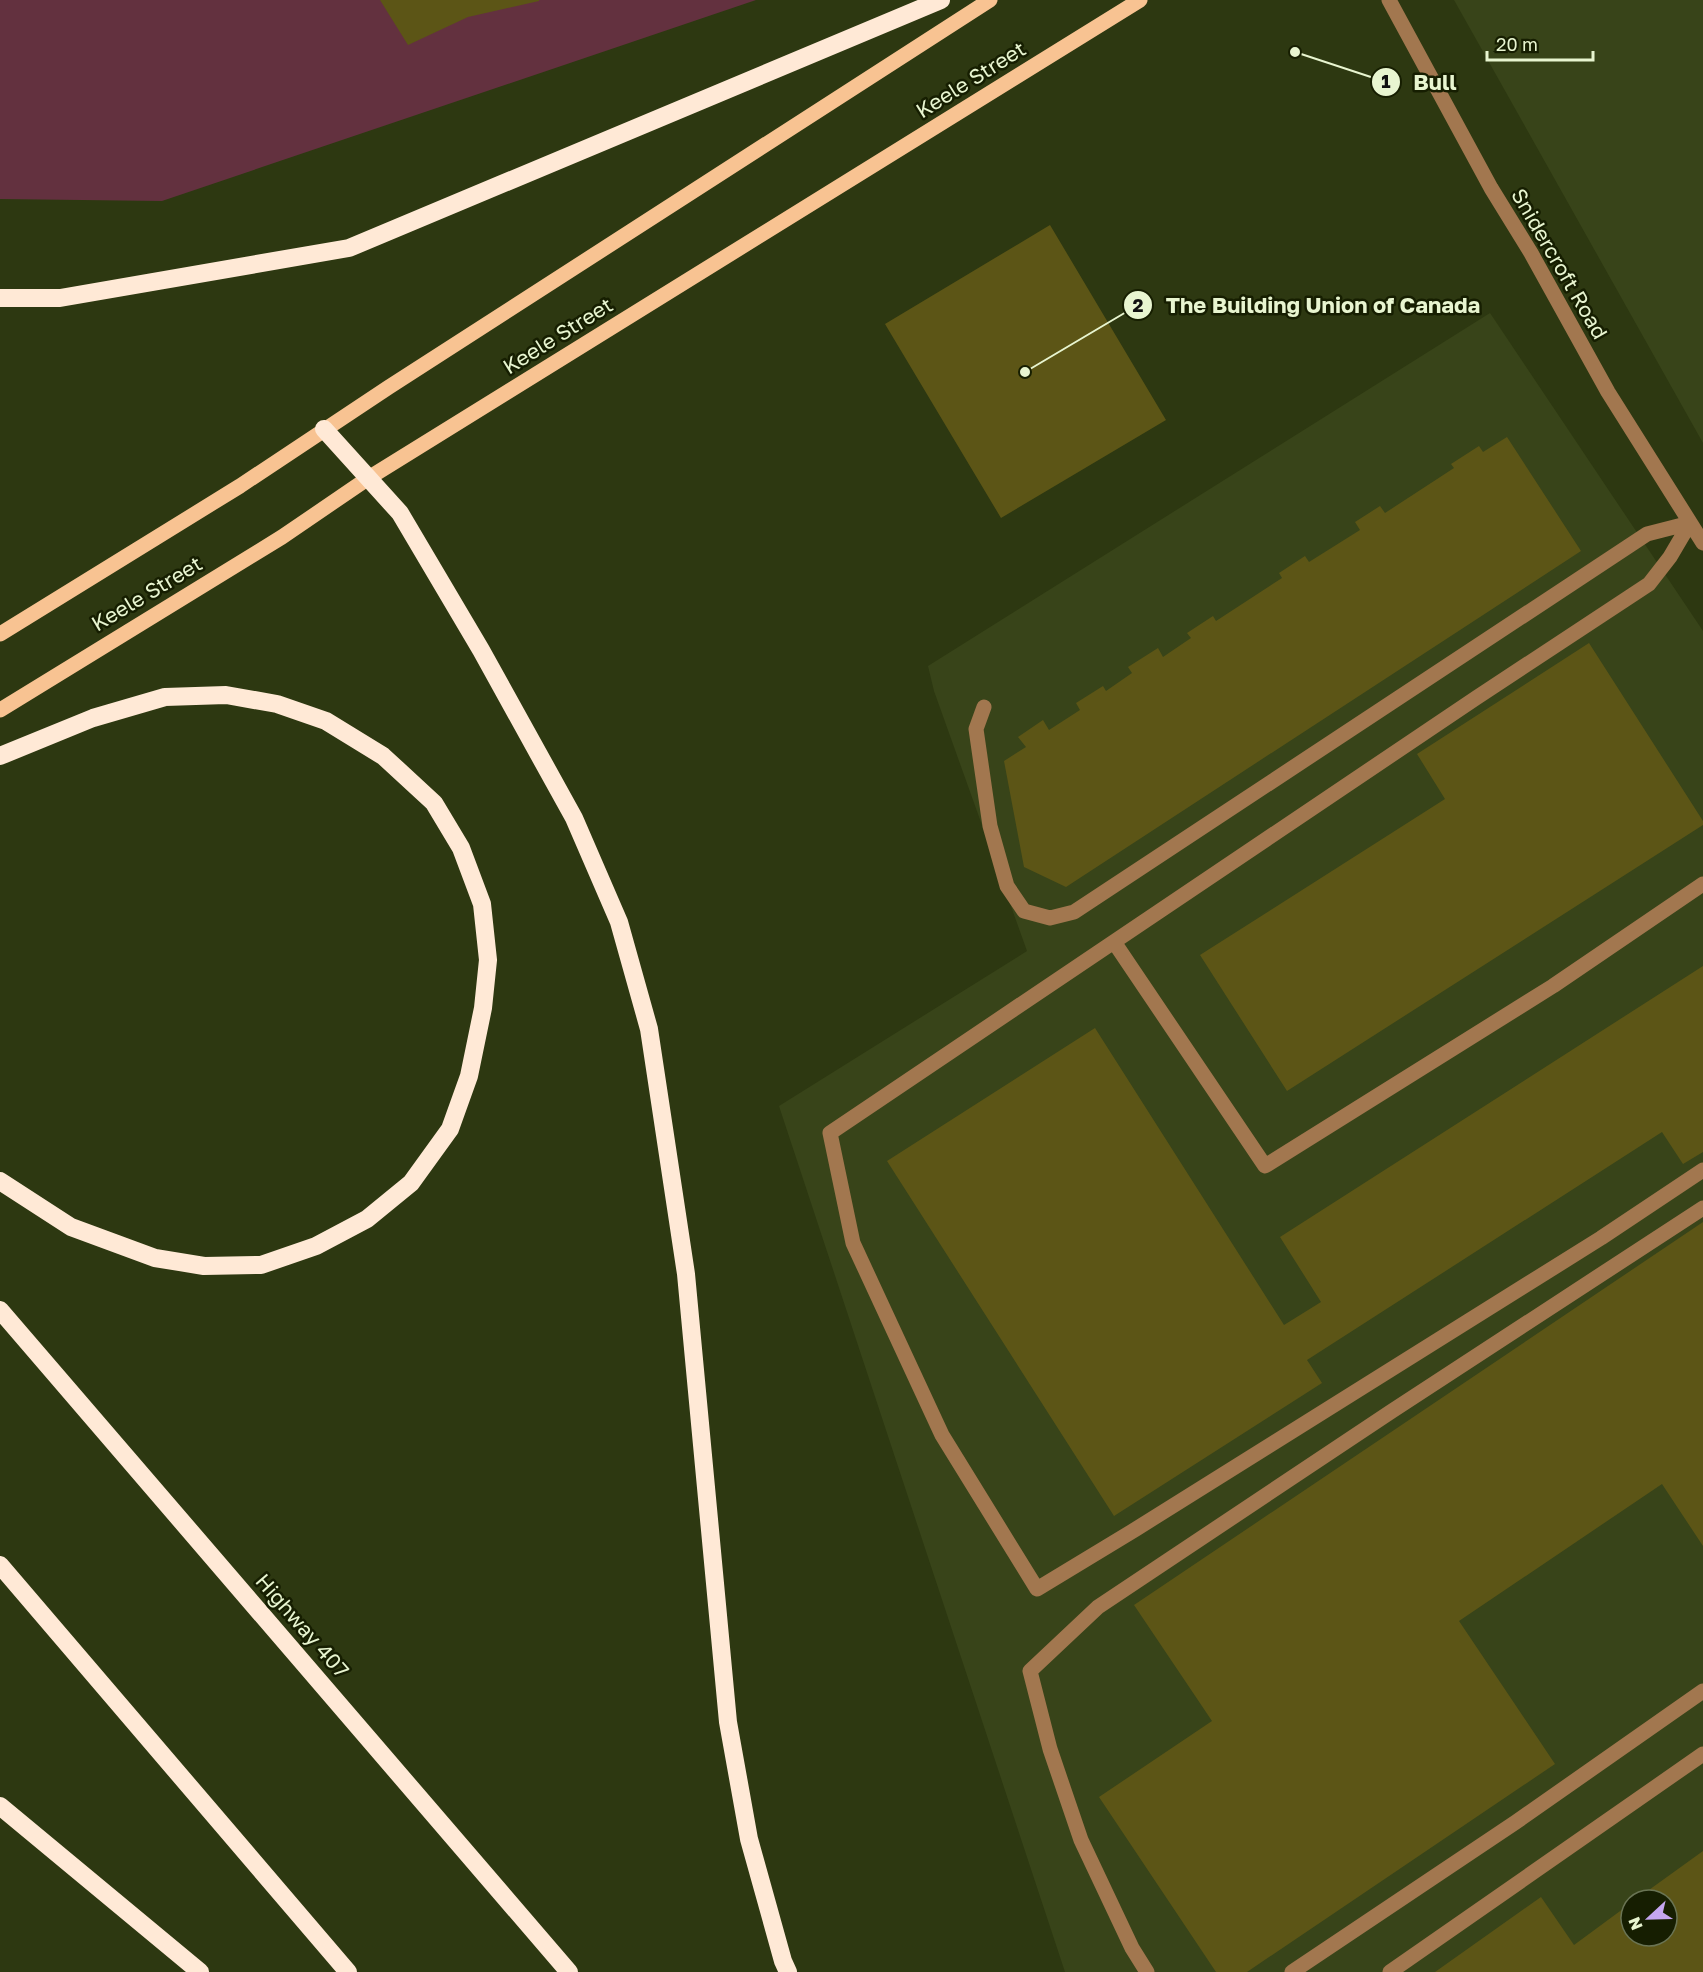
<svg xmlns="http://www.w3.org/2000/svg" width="1703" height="1972" font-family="'Golos Text',sans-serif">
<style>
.built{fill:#384419;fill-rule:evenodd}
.green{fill:#63313f}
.building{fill:#5c5516}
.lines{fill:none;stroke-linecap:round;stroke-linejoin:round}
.minor{stroke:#a2774f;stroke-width:15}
.major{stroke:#f8c392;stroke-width:15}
.highway{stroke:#ffe9d6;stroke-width:18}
.labels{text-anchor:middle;stroke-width:5;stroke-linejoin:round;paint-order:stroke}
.street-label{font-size:21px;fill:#e8f5d0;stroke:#161e01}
.leader{fill:none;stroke:#e8f5d0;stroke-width:2}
.callout-dot{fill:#e8f5d0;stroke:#161e01;stroke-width:2}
.mark-label{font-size:18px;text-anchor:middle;font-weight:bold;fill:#111}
.callout-label{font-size:22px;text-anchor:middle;font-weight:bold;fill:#e8f5d0;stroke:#161e01;stroke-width:5;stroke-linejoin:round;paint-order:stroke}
</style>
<rect width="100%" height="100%" fill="#2d3811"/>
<!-- built -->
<path class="built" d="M1454 0H1703V443Z
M1490 313 1703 631V1972H1065L779 1106 1027 951 934 691 928 666ZM1631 1900H1667V1936H1631Z"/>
<!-- green -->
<path class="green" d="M0 0H756L162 201 0 199Z"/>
<!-- building -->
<path class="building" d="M380 0H539V1L468 17 408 45Z
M1050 225 1166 420 1001 518 885 324Z
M1507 437 1581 551 1066 887 1024 867 1004 761 1026 747 1018 737 1043 720 1049 730 1080 710 1076 703 1103 686 1106 691 1132 673 1128 667 1158 648 1163 657 1191 638 1187 633 1213 616 1216 621 1282 578 1279 573 1305 556 1309 562 1360 530 1355 522 1380 506 1385 513 1454 468 1451 464 1479 446 1483 452Z
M1589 643 1703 821V825L1287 1091 1200 955 1445 799 1417 754Z
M1703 966V1152L1683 1164 1662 1132 1307 1360 1322 1383 1114 1516 887 1161 1095 1028 1284 1325 1321 1302 1280 1237Z
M1703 1222V1546L1662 1484 1459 1621 1555 1764 1247 1972H1216L1099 1797 1212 1721 1134 1605Z
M1703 1851V1972H1435L1541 1897 1574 1945 1631 1903V1936H1667V1900H1635Z"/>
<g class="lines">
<!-- minor -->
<path class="minor" d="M1389 0 1491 188 1531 253 1608 392 1703 543
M1690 523 1670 557 1649 584 1476 698 830 1133 853 1243 942 1435 1037 1589 1136 1529 1601 1238 1703 1170
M984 707 976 729 990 826 1007 886 1024 911 1050 918 1074 912 1647 534 1690 523
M1114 942 1265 1166 1553 986 1703 884
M1147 1972 1132 1948 1081 1840 1050 1749 1030 1671 1098 1607 1392 1411 1703 1208
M1292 1972 1516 1822 1703 1691
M1390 1972 1703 1754"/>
<!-- major -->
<path class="major" d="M0 634 240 486 389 387 990 0
M0 710 282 537 367 479 1140 0"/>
<!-- highway -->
<path class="highway" d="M0 298H60L349 248 941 0
M324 429 400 513 481 650 574 818 619 922 649 1029 686 1274 728 1722 749 1839 783 1961 788 1972
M0 756 93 718 165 697 226 695 277 704 326 721 383 756 434 803 461 848 482 904 488 960 483 1008 469 1076 450 1129 411 1183 367 1219 316 1246 261 1265 204 1266 155 1258 71 1227 0 1181
M0 1310 569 1972
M0 1565 348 1972
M0 1806 200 1972"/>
</g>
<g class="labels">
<!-- street labels -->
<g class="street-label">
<text transform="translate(971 80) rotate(-32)" y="7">Keele Street</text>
<text transform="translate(1559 264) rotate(60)" y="7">Snidercroft Road</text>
<text transform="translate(558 336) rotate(-32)" y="7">Keele Street</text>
<text transform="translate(147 594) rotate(-31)" y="7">Keele Street</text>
<text transform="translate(302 1626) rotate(49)" y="7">Highway 407</text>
</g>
</g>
<!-- callouts -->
<path class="leader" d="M1295 52L1386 82M1025 372L1138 305"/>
<g class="callout-dot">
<circle cx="1295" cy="52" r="6"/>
<circle cx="1025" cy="372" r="6"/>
<circle cx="1386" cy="82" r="15"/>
<circle cx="1138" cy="305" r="15"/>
</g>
<g class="mark-label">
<text x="1386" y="88">1</text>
<text x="1138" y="312">2</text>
</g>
<g class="callout-label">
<text x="1435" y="90">Bull</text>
<text x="1323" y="313">The Building Union of Canada</text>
</g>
<!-- north arrow -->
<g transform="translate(1649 1918) rotate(248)"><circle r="28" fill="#161e01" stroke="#6a7454" stroke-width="1.5"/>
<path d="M0-4.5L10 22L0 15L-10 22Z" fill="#c5a6f0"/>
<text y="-9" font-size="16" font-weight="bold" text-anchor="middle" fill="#e8f5d0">N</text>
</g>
<!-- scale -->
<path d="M1487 51v9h106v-9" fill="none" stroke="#e8f5d0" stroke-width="3"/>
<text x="1496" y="51" font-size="18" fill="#e8f5d0" stroke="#161e01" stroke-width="4.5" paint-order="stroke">20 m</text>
</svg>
